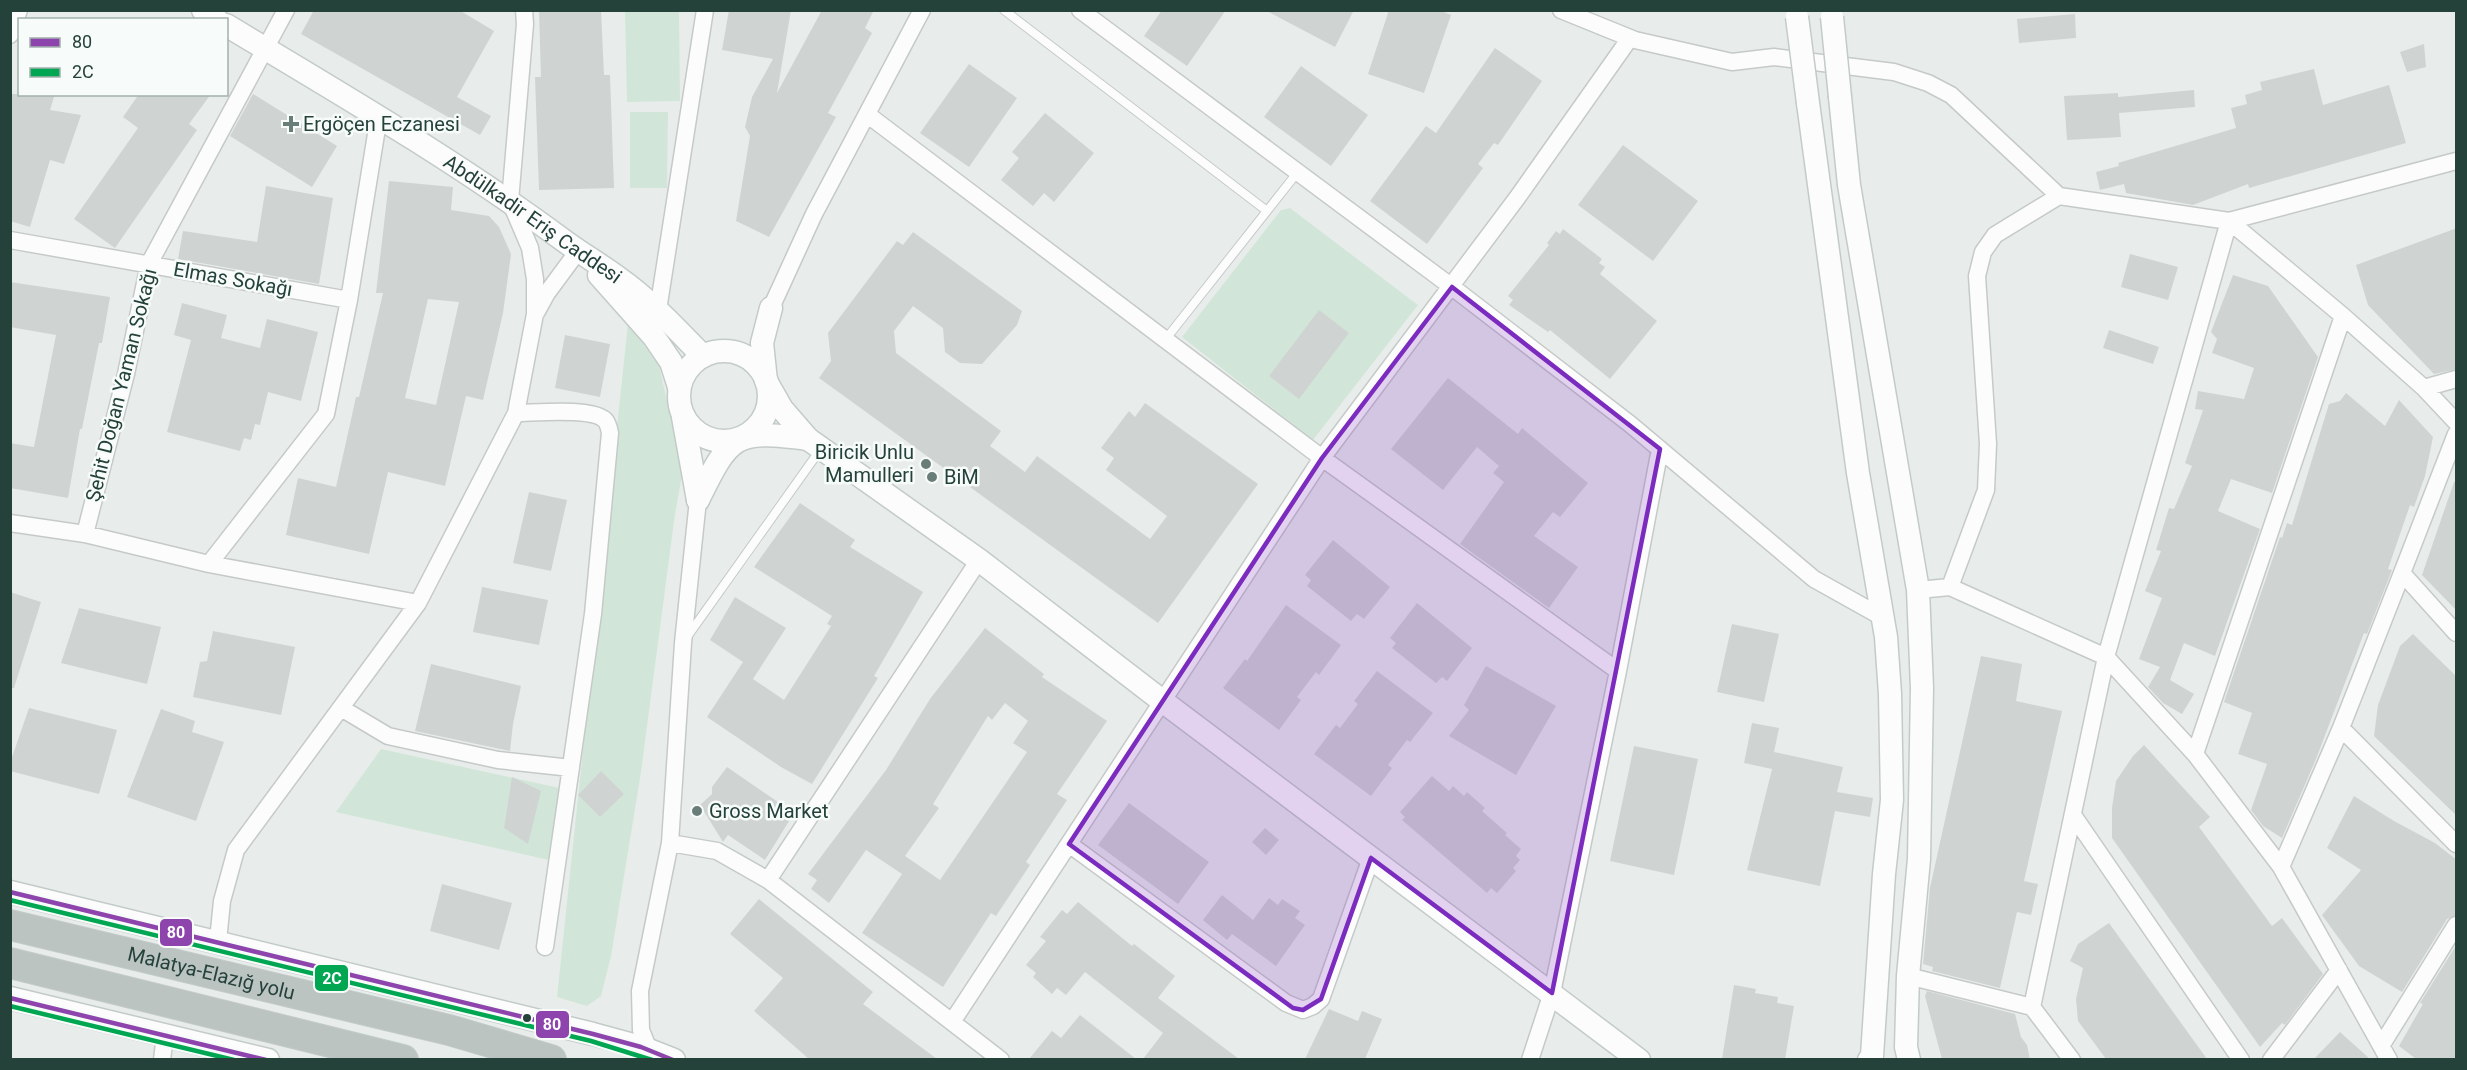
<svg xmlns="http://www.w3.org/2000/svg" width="2467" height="1070" font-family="Roboto,sans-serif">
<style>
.green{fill:#d1e6d8}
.building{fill:#cfd4d2;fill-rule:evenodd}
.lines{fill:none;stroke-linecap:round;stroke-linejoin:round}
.lane-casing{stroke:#c5cac8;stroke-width:10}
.street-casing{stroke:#c5cac8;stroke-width:19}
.secondary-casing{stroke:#c3cbc8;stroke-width:25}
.highway-casing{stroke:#c3ccc9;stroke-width:32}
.lane{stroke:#fcfcfc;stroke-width:8}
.street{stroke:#fcfcfc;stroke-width:16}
.secondary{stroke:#fcfcfc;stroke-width:22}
.highway{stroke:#bcc4c2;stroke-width:30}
.secondary-bridge-casing{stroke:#c3cbc8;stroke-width:25;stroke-linecap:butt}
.secondary-bridge{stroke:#fcfcfc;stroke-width:22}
.bus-1-casing{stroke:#f7fbf9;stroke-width:9}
.bus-2-casing{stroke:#f7fbf9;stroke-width:9}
.bus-1{stroke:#8e44ad;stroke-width:4.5}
.bus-2{stroke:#00a651;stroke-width:4.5}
.marked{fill:#7b2cbf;fill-opacity:0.2;stroke:#7b2cbf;stroke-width:4.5;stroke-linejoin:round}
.poi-dot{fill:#697e78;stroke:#f7fbf9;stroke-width:2}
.bus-dot{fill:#24423a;stroke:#f7fbf9;stroke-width:2}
.labels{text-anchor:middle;stroke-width:5;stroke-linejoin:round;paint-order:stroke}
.poi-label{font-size:20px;fill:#24423a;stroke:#f7fbf9;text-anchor:start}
.street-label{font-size:20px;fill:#24423a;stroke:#f7fbf9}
.line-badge{stroke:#f7fbf9;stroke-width:2}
.badge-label{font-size:16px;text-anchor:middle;font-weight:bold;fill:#fff}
</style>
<rect width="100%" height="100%" fill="#e8edeb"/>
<!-- green -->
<path class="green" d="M625 11H679L680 101 627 102Z
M630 112H668L667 188H630Z
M1290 208 1418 305 1313 440 1182 337 1281 210Z
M628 323 659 365 666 397 685 459 675 514 641 772 611 956 601 996 587 1006 557 997Z
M381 749 564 789 553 861 336 812Z"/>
<!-- building -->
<path class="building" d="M314 10H459L494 31 457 97 491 116 480 135 301 34Z
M539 10H601L604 75H610L614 188 539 190 535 77H541Z
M729 10H791L777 93 822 10H874L865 28 872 33 828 113 836 117 769 237 736 221 750 136 745 127 752 97 773 59 722 50Z
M1162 10H1226L1187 66 1144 36Z
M1265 10H1354L1335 47Z
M1389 10H1439L1451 15 1424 93 1368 74Z
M2075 14 2076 38 2019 43 2017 19Z
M2424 44 2426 67 2407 72 2400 52Z
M1495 48 1542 81 1498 145 1494 143 1478 164 1483 168 1427 244 1370 201 1426 126 1436 133Z
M969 64 1017 98 969 167 920 133Z
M1301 66 1368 115 1331 166 1264 117Z
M2314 69 2323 105 2389 85 2406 143 2249 188 2248 184 2193 205 2126 193 2124 184 2100 190 2096 172 2119 166 2118 163 2236 128 2231 108 2247 104 2245 95 2262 90 2260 82Z
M2194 90 2195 107 2119 113 2121 137 2067 140 2064 96 2118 93V97Z
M10 94H55L50 110 81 115 64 164 50 160 30 227 10 221Z
M139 94H211L189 124 197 130 115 248 74 219 138 128 123 117Z
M253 94 337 146 312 187 230 136Z
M1045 113 1094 153 1054 202 1044 193 1033 206 1001 180 1019 158 1012 152Z
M1623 145 1698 201 1653 261 1578 205Z
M389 181 453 187 451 210 489 216 499 227 511 254 503 313 483 400 466 396 445 486 388 472 369 554 286 535 298 478 336 487 356 397H359L383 293H376ZM428 299 459 302 436 405 405 398Z
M266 186 333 198 319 284 178 259 183 231 257 242Z
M2457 228V369L2434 374 2368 305 2356 265Z
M1563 229 1602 259 1599 263 1605 267 1600 274 1657 321 1610 379 1550 330 1548 332 1509 305 1513 300 1508 296 1549 245 1547 243 1556 231 1560 234Z
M913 232 1022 311 1017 325 982 364 960 363 945 352 943 328 913 306 894 331 896 353 1001 431 990 446 1025 472 1037 456 1150 539 1167 516 1106 470 1114 458 1101 448 1129 411 1135 417 1145 403 1258 484 1158 623 819 378 831 361 828 333 897 241 903 245Z
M2130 254 2178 267 2168 300 2121 287Z
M2233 275 2268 286 2318 357 2272 493 2231 479 2218 511 2260 529 2215 656 2184 643 2170 680 2194 694 2182 714 2163 703 2148 687 2160 667 2139 659 2162 598 2145 591 2161 551 2156 550 2169 508 2174 509 2192 466 2185 463 2203 410 2195 409 2198 391 2244 399 2254 368 2212 353 2217 339 2211 332Z
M10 282 110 297 102 343H99L82 429H80L68 498 10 488V443L34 447 56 335 10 327Z
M182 303 227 315 221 338 260 348 267 319 318 332 301 401 268 392 260 425 255 424 251 440 244 438 240 451 167 432 191 340 174 335Z
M1319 310 1349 333 1299 399 1269 376Z
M2109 330 2159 347 2153 364 2103 348Z
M565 335 610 344 600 397 555 388Z
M1448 378 1518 434 1522 428 1588 483 1560 517 1553 512 1534 536 1578 567 1549 608 1460 544 1504 482 1493 473 1499 466 1477 447 1443 490 1391 449Z
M2346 393 2385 426 2399 400 2433 437 2425 476 2414 507 2410 505 2388 569 2392 570 2367 634 2364 633 2316 759 2282 838 2263 826 2251 810 2267 764 2238 754 2252 713 2224 702 2280 537 2282 538 2287 523 2292 525 2329 404 2340 401Z
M2454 482H2457V611L2422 575Z
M529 492 567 500 551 571 513 563Z
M800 503 855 540 850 547 923 592 874 676 878 678 812 784 781 767 707 717 743 662 710 640 735 597 786 628 753 679 784 700 831 626 827 624 832 616 754 567Z
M1333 540 1390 587 1364 619 1357 614 1351 621 1307 586 1311 580 1305 575Z
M482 587 548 600 539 645 473 632Z
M10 592 41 602 14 688H10Z
M1417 603 1472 648 1447 681 1442 677 1436 683 1392 648 1396 643 1390 638Z
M1286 605 1341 645 1319 675 1316 672 1297 697 1301 700 1279 730 1223 688 1245 659 1247 661Z
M79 608 161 627 147 684 61 663Z
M1732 624 1779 634 1764 702 1717 692Z
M985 628 1044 674 1042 677 1107 721 1057 794 1067 800 1026 862 1030 865 996 916 991 913 943 987 862 933 902 874 866 850 829 903 811 889 817 880 808 874 886 770 930 699ZM1005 703 1028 721 1013 743 1027 752 940 880 905 856 939 808 933 804 988 716 992 720Z
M213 631 295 647 281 715 193 697 200 662 207 661Z
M2413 634 2457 677V816L2374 736 2378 705 2400 646Z
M1981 656 2022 664 2016 701 2062 711 2024 881 2038 884 2031 915 2017 912 2000 988 1932 971 1933 967 1923 964 1930 888Z
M431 664 521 686 513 724 510 751 415 731Z
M1486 666 1556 706 1516 775 1449 736 1469 710 1464 705Z
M1377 671 1433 713 1410 742 1407 740 1388 765 1392 768 1371 796 1314 754 1336 725 1340 728 1358 704 1354 701Z
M29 708 117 730 99 794 10 771V763Z
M161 709 195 721 192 732 224 742 196 821 127 797Z
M1752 723 1779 728 1774 752 1843 767 1837 792 1873 798 1870 817 1835 811 1820 886 1747 870 1772 769 1744 763Z
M2144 745 2210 817 2199 827 2272 926 2282 918 2323 974 2285 1025 2282 1023 2260 1047 2112 838V808L2116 781 2133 756Z
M1634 746 1698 759 1674 875 1610 861Z
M727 767 794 813 765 860 728 835 723 842 700 805 712 794V787Z
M601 771 624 794 600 817 578 795Z
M1432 776 1449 791 1453 786 1464 796 1467 792 1485 808 1482 811 1507 833 1505 835 1521 849 1516 856 1520 860 1513 868 1516 871 1497 893 1491 888 1487 893 1402 820 1405 817 1400 812Z
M512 777 541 791 528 844 504 828Z
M2354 796 2394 821 2435 843 2457 860V915L2447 919 2402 992 2359 966 2322 915 2361 870 2327 848Z
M1129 803 1209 862 1178 904 1098 845Z
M1265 828 1279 840 1266 855 1252 842Z
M442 884 512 903 499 950 430 931Z
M1222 895 1253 920 1269 898 1278 905 1282 899 1300 911 1295 918 1305 925 1276 966 1232 934 1227 940 1203 920Z
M759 899 873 992 863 1004 937 1059H809L754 1011 783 978 730 934Z
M1078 902 1132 946 1134 944 1175 976 1158 998 1239 1059H1143L1163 1033 1085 972 1066 995 1057 988 1052 994 1033 977 1036 973 1026 965 1046 941 1040 937 1062 910 1067 914Z
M2109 923 2207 1059H2106L2078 1021 2076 999 2083 968 2070 961 2078 944Z
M2457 944V1059H2416L2399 1046 2423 1004 2420 1003Z
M1734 985 1756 989 1755 993 1778 997 1777 1003 1794 1006 1785 1059H1722Z
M1927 991 2015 1014 2021 1037 2027 1045 2030 1059H1942L1925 996Z
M1329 1009 1358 1021 1362 1011 1382 1019 1365 1059H1305Z
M1080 1015 1136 1059H1029L1052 1031 1061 1038Z
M2340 1032 2370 1059H2314Z"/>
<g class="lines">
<!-- lane casing -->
<g class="lane-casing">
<path id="lane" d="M1004 10 1267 211
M1165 340 1297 173
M687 637 820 450"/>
</g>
<!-- street casing -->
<g class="street-casing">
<path id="street" d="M1080 10 1452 287 1630 424 1814 579 1882 617
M1561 10 1635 40 1732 62 1774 57 1894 72 1928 83 1951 95 2059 196
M10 35 19 10
M868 115 1322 458 1618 671
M10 240 349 300
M771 308 814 214 922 10
M658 310 705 10
M536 313 547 293 578 251
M2424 388 2456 379
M516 413C534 413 592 407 605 420 608 423 609 428 610 433L593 614 545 947
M2456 434 2402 573 2456 633
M10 523 85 534 209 564 418 603
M85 534 126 374 149 264 286 10
M209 564 326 414 349 300 379 116
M1950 587 1986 490 1988 444 1977 276 1983 252 1995 235 2059 196 2229 221 2343 316 2424 388 2456 422
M1918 590 1950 587 2106 657 2229 221 2456 161
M2106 657 2195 754 2281 867 2389 1060
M341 708 388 736 498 760 571 768
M2341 728 2456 844
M2195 754 2343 316
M2073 815 2241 1060
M670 843 717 851 768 880 1001 1060
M1069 844 1286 1003 1303 1010 1313 1006 1321 999 1371 858
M2281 867 2341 728 2402 573
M768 880 979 560
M218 941 222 901 236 850 418 603 516 413 535 314V279L530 248 510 201 525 24 524 10
M1908 976 2032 1007 2072 1060
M2032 1007 2106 657
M952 1022 1322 458 1517 198 1630 38
M2381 1046 2456 925
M649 1050 641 1030 640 991 670 843 683 643 698 500
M162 1060 165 1035
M1530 1060 1552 993 1618 671 1660 449
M2271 1060 2339 970"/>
</g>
<!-- secondary casing -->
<g class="secondary-casing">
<g id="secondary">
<path d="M203 10 217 20"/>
<path id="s1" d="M226 25C341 94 456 161 563 240 582 254 601 265 620 279 651 301 676 329 703 356"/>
<path d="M1840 97 1849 185 1918 590 1922 688 1919 859 1908 976 1906 1047 1909 1060"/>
<path d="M1808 103 1858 473 1886 637 1890 694 1892 800 1884 874 1872 1056 1869 1060"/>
<path d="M599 275 654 337 671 362 679 387"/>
<path d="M771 308 762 343 766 381 782 409 808 439 979 560 1161 700 1639 1060"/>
<circle cx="724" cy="396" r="45"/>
<path d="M683 417 698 500"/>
<path d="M698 500C730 435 734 429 808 439"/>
<path d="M10 892 593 1034 641 1047 674 1060"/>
<path d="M10 998 268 1060"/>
</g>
</g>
<!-- highway casing -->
<g class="highway-casing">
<g id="highway">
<path id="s2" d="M10 925 449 1030 551 1060"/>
<path d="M10 963 403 1060"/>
</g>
</g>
<!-- lane -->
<use href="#lane" class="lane"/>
<!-- street -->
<use href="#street" class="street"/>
<!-- secondary -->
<use href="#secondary" class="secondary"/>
<!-- highway -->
<use href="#highway" class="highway"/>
<!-- secondary-bridge casing -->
<g class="secondary-bridge-casing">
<path id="secondary-bridge" d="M1797 17 1808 103
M1832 17 1840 97"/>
</g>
<!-- secondary-bridge -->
<use href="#secondary-bridge" class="secondary-bridge"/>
<!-- bus-1 casing -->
<g class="bus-1-casing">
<path id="bus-1" d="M10 892 593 1034 641 1047 673 1060
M10 998 266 1060"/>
</g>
<!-- bus-2 casing -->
<g class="bus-2-casing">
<path id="bus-2" d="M10 900 591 1041 652 1060
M10 1006 234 1060"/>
</g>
<!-- bus-1 -->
<use href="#bus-1" class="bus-1"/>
<!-- bus-2 -->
<use href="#bus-2" class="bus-2"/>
</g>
<!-- marked area -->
<path class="marked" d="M1452 287 1660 449 1552 993 1371 858 1321 999 1303 1010 1293 1008 1069 844 1322 458Z"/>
<!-- markers -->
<g class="poi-dot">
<path d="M288 115h6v6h6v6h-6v6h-6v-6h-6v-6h6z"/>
<circle cx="926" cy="464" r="6"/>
<circle cx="932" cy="477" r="6"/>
<circle cx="697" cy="811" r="6"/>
</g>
<circle class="bus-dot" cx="527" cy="1018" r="5"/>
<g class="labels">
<!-- poi labels -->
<g class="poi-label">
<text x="303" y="131">Ergöçen Eczanesi</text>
<text x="914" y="459" text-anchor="end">Biricik Unlu<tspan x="914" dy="23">Mamulleri</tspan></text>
<text x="944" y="484">BiM</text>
<text x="709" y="818">Gross Market</text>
</g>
<!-- street labels -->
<g class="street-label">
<text dy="7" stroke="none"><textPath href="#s1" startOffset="363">Abdülkadir Eriş Caddesi</textPath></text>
<text transform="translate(233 279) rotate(10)" y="7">Elmas Sokağı</text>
<text transform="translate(121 385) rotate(-76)" y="7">Şehit Doğan Yaman Sokağı</text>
<text dy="7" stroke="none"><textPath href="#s2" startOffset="207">Malatya-Elazığ yolu</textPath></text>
</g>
</g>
<g class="line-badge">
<rect x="159" y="918" width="34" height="29" rx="6" fill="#8e44ad"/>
<rect x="314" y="964" width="35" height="28" rx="6" fill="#00a651"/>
<rect x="535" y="1010" width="35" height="29" rx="6" fill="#8e44ad"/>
</g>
<g class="badge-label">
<text x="176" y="938">80</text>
<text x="332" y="984">2C</text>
<text x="552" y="1030">80</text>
</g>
<!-- border -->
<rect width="2467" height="1070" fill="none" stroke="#24423a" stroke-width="24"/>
<!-- legend -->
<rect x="18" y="18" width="210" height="78" fill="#f7fbf9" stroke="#a3b1ad" stroke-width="1.5"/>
<rect x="30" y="38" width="30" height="9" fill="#8e44ad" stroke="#a3b1ad" stroke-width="1.5"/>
<text x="72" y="48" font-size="18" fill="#24423a">80</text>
<rect x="30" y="68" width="30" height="9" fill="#00a651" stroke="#a3b1ad" stroke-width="1.5"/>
<text x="72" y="78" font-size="18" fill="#24423a">2C</text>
</svg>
